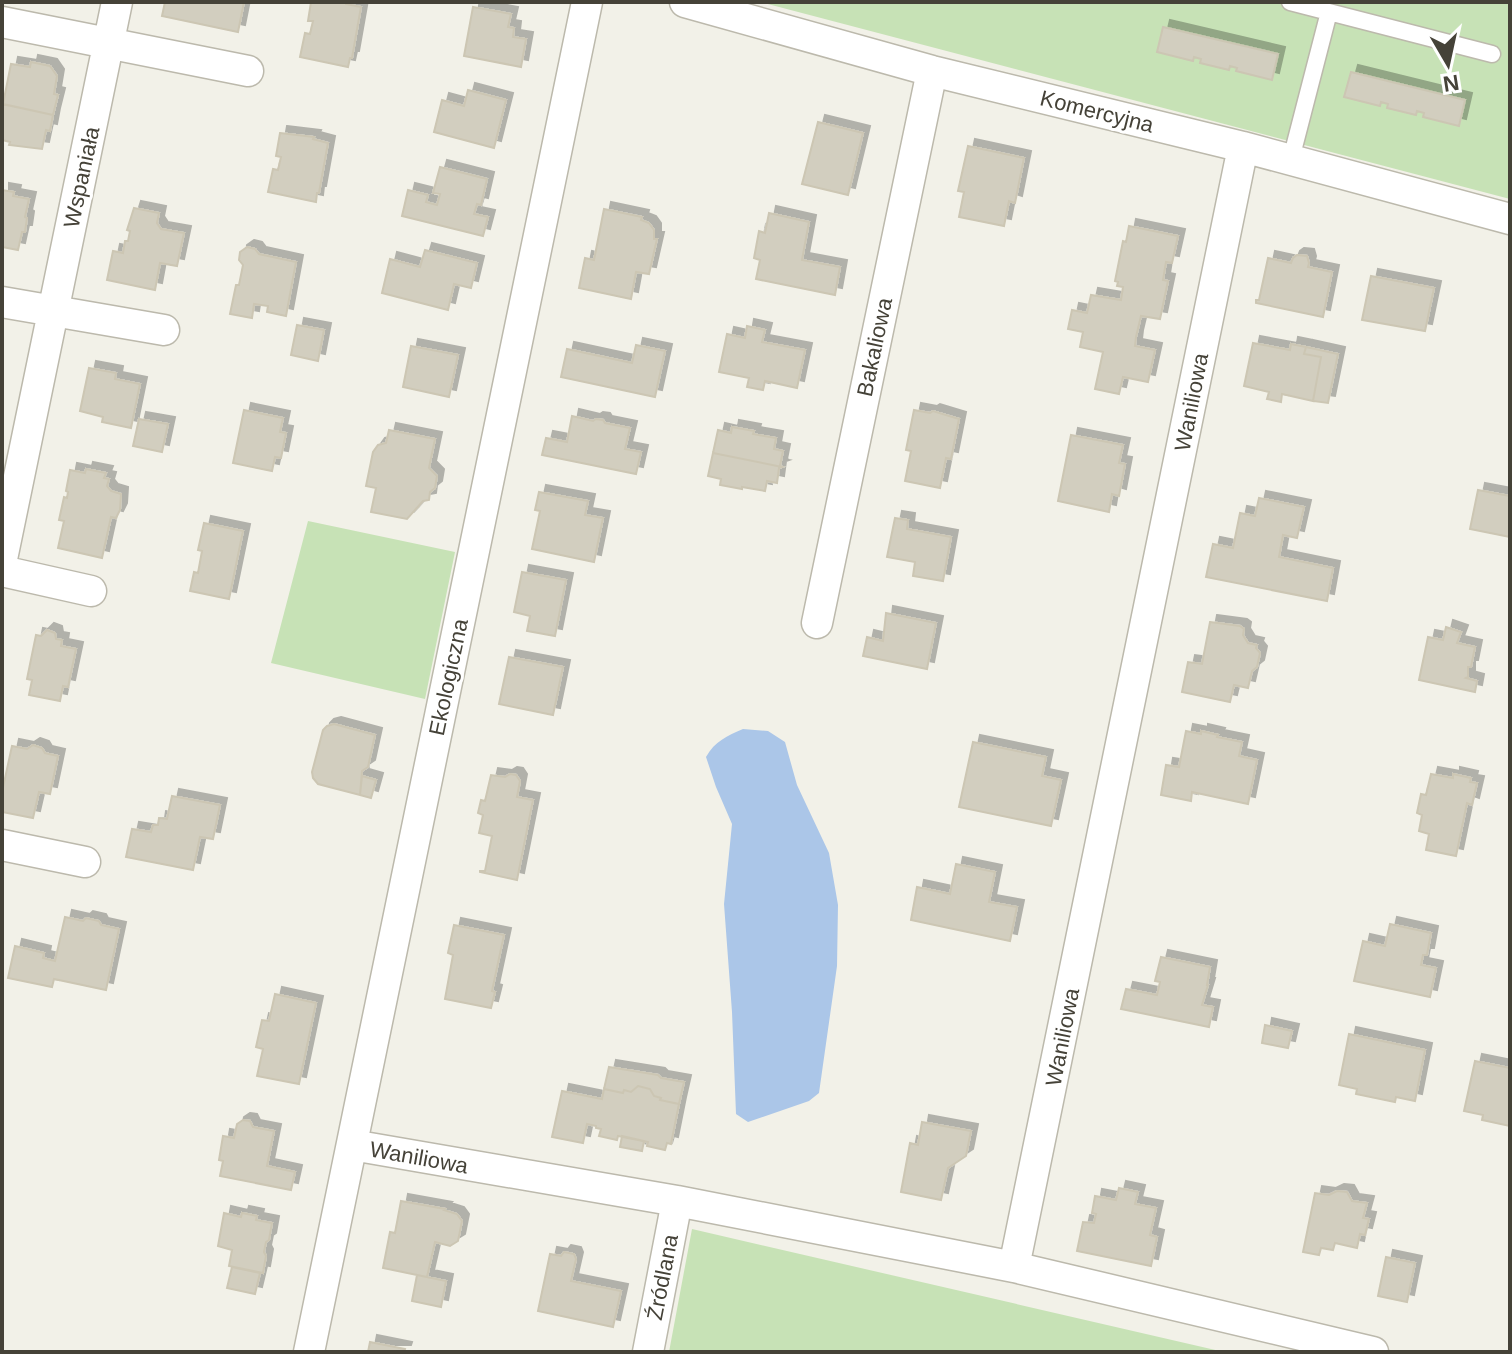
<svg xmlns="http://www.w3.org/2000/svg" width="1512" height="1354" font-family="Helvetica,sans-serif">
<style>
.green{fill:#c7e2b6}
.water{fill:#abc6e8}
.building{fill:#d2cebf;stroke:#ccc6b3;stroke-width:2;filter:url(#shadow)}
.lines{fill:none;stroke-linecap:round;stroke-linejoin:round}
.service-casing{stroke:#bcb9ac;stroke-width:19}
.minor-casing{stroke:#bcb9ac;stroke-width:33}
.service{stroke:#fff;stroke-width:16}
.minor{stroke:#fff;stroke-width:30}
.labels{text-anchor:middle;stroke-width:6;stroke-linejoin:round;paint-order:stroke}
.street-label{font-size:22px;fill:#454238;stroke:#fff}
</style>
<defs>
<filter id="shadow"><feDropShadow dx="7" dy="-7" stdDeviation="0" flood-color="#0004"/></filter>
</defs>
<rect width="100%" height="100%" fill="#f2f1e8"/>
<!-- green -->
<path class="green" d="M760 2H1510V199Z
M308 521 455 552 425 699 271 663Z
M692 1229 1224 1352H669Z"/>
<!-- water -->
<path class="water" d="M743 729 768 731 785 742 797 785 829 853 838 905 837 966 819 1093 809 1101 748 1122 736 1114 732 1012 724 904 732 824 716 787 706 757C715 741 727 736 743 729Z"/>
<!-- building -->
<path class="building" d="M165 2H244L238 32 162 16Z
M311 2H346V4L361 7 352 58H350L348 67 300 57 305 33 310 34 313 21H308Z
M473 7 511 14 508 27 514 28 513 37 526 39 521 67 464 56Z
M1163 27 1278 54 1272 80 1236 71 1237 68 1230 66 1229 70 1200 63 1201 59 1194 57 1193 61 1157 52Z
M31 62 50 66 57 76 54 94 58 95 53 115 3 104 11 64 30 67Z
M1351 72 1465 100 1459 126 1423 117 1424 113 1417 111 1416 115 1387 108 1388 104 1381 102 1380 106 1344 97Z
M468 90 506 100 494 148 434 132 442 100 464 106Z
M2 104 53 115 50 131 46 130 42 149 9 145 10 142 2 140Z
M818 122 863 133 848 195 802 184Z
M280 133 314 137 313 139 328 143 319 193H317L316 202 268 192 273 169 278 170 281 157 276 156Z
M968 146 1024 158 1015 203 1009 201 1004 226 959 217 964 192 958 191Z
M440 167 487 179 481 205 477 204 474 214 488 217 483 236 402 216 408 190 428 195 426 202 437 205 440 194 433 193Z
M2 190 14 192 13 196 29 199 25 217 27 218 25 232H22L18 250 2 247Z
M134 208 159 213 157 223 161 229 184 233 177 266 160 263 155 290 107 280 113 251 123 253 125 241H128L130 231 127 230Z
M604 209 642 217 641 220 649 223 654 230V239H657L649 274 636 272 631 299 579 288 585 258 594 260Z
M769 213 809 222 802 260 840 267 835 295 756 279 760 260 754 258 759 231 765 233Z
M1129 226 1178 236 1172 263 1166 262 1163 280 1168 281 1160 319 1141 316 1136 337 1135 346 1155 350 1148 382 1123 377 1119 394 1095 389 1103 352 1080 347 1083 332 1068 329 1072 310 1087 313 1091 295 1121 300 1123 287 1117 286 1118 282 1115 281 1123 241 1126 242Z
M247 247 255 249 259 254 296 262 286 316 267 312 268 306 254 304 252 318 230 314 236 285H239L243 265 239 260 240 252Z
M425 250 477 263 471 288 454 284 448 310 382 293 390 259 420 267Z
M1297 255 1307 256 1309 263 1308 267 1332 272 1323 317 1256 303V300H1259L1268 258 1291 263 1293 258Z
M1371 276 1434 288 1425 331 1362 320Z
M297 325 324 330 318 361 291 355Z
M747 326 765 330 762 342 805 350 797 388 765 381 763 390 747 387 749 378 719 372 727 334 745 338Z
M1253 343 1290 350 1291 344 1306 347 1304 354 1321 357 1313 401 1282 394 1281 402 1267 399 1269 392 1244 386Z
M636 345 665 351 655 397 561 377 567 349 632 363Z
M411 346 458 355 449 397 403 387Z
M1306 347 1338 354 1328 403 1313 401 1321 357 1304 354Z
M89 368 116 373 115 379 140 384 131 428 102 422 103 417 80 411Z
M244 410 283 418 280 432 286 433 281 458 275 457 272 471 233 463Z
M914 410 930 413 933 411 959 419 951 459 946 458 940 488 905 481 911 451 906 450Z
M572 416 593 421 596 419 603 420 605 423 630 428 625 449 641 452 636 474 542 455 546 438 567 442Z
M139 419 168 424 162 452 133 446Z
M732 427 754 431 753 434 776 438 774 449 783 451 780 466 782 467 713 453 718 430 731 433Z
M389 430 435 439 429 468 437 476 435 488 430 492 429 500 423 501 407 519 371 512 376 488 366 486 373 452 378 445 386 443Z
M1071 435 1123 445 1119 463 1125 464 1119 496 1112 494 1109 512 1058 501Z
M713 453 782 467 779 468 777 483 767 481 765 491 742 487V489L720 485 721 479 708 476Z
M86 469 106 473 104 478 109 479 107 486 111 491 121 494 120 510 116 518 111 517 102 558 58 548 64 521 59 520 64 497 67 498 68 492 66 491 70 470 85 473Z
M1478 490 1510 496V537L1470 529Z
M539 492 588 501 585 515 603 518 594 562 532 549 540 511 535 510Z
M1259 498 1304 507 1297 538 1283 535 1279 557 1333 568 1327 601 1206 577 1213 544 1233 548 1240 513 1255 516Z
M895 518 908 520 907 529 951 537 943 581 913 576 915 562 887 557Z
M204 523 243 531 229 599 190 591 194 572 198 573 202 551 198 550Z
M522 572 566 580 555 636 527 631 530 616 514 612Z
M886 613 936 623 927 669 863 656 867 637 883 641Z
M1210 622 1240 626 1244 629 1243 635 1248 643 1257 645 1256 648 1260 653 1257 667 1252 671 1248 688 1234 685 1230 702 1182 692 1188 662 1202 664Z
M1446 627 1461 632 1457 643 1475 647 1471 667H1468V677L1466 678 1477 681 1475 692 1419 680 1428 637 1443 640Z
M47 630 55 633 56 639 62 640 61 646 76 649 68 687 63 686 60 701 29 695 32 680 27 679 36 635 41 636Z
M509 657 563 667 553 715 499 704Z
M334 724 375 735 368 767 362 771 360 795 318 784 313 778 312 772 323 730 327 726Z
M1186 731 1201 734V731L1218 735 1217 737 1242 742 1239 756 1257 760 1248 804 1192 792 1191 801 1161 795 1166 765 1179 767Z
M973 742 1046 757 1042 776 1061 780 1051 826 959 807Z
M33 745 42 748 45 753 58 756 50 794 39 792 33 818 2 812V792L12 746 27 749Z
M510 774 516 775 520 781 517 797 533 800 517 880 480 872V871H485L492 836 479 833 483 815 478 813 481 800 485 801 491 775 505 777Z
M1431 774 1453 778V774L1471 778 1470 782 1477 783 1472 805 1467 803 1456 856 1426 850 1429 834 1419 831 1422 815 1417 813 1421 794 1426 795Z
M362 776 376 780 371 798 360 795Z
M172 796 220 805 213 839 200 837 193 870 126 857 132 829 151 832 153 825H158L159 818 167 819Z
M956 864 995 872 989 902 1017 907 1010 941 911 920 917 887 950 894Z
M65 917 83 921 86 918 99 921 101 925 119 929 106 990 54 979 52 987 8 978 15 946 44 953 43 958 55 961Z
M1390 924 1431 933 1427 955H1423L1421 965 1436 968 1430 997 1354 981 1363 941 1385 946Z
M454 925 504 935 492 991 495 992 491 1008 445 999 453 955 448 953Z
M1161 957 1210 967 1207 985H1208L1202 1005 1213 1007 1209 1027 1121 1009 1126 989 1157 995 1160 982 1155 981Z
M275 994 316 1003 299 1084 257 1076 263 1049 256 1047 262 1020 269 1021Z
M1265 1025 1292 1031 1288 1048 1262 1043Z
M1349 1034 1425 1050 1415 1101 1396 1097 1395 1102 1356 1094 1357 1089 1339 1085Z
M1475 1061 1510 1068V1126L1482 1120 1483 1115 1464 1111Z
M609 1067 658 1075 661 1078 684 1082 679 1104 660 1100 661 1098 654 1096 650 1089 638 1086 631 1092 624 1090 623 1093 604 1089Z
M638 1086 650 1089 654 1096 661 1098 660 1100 679 1104 671 1144 667 1143 665 1150 647 1146 648 1142 618 1136 617 1140 599 1136 601 1129 596 1128V1126L587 1124 583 1143 552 1137 562 1091 602 1099 604 1089 623 1093 624 1090 631 1092Z
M243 1120 250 1121 253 1127 274 1131 267 1166 295 1172 291 1190 220 1176 223 1161 219 1160 223 1136 234 1138 237 1124Z
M922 1122 971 1131 966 1156 948 1168 941 1200 901 1192 910 1143 918 1145Z
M622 1136 644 1141 642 1151 620 1147Z
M1119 1188 1138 1192 1135 1204 1156 1208 1150 1235 1157 1237 1151 1266 1077 1251 1083 1222 1094 1223 1096 1214 1092 1213 1095 1196 1116 1200Z
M1337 1191 1347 1192 1352 1201 1367 1203 1363 1218 1369 1219 1365 1235 1360 1234 1357 1248 1335 1243 1333 1250 1321 1248 1319 1255 1303 1252 1315 1193 1329 1195Z
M401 1201 445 1209 444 1210 457 1214 462 1221 458 1241 450 1246 435 1242 427 1277 383 1268 390 1232 395 1233Z
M224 1213 241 1217 242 1213 257 1216 256 1220 272 1223 269 1240 266 1242 264 1252 266 1256 263 1273 229 1266 232 1250 218 1246Z
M564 1252 574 1254 576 1259 571 1281 621 1291 613 1327 538 1311 550 1254 561 1256Z
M1386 1257 1415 1263 1407 1302 1378 1296Z
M232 1267 260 1273 255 1294 227 1288Z
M417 1275 446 1281 441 1307 412 1301Z
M370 1342 405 1349 404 1352H368Z"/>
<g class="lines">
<!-- service casing -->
<g class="service-casing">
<path id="service" d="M1290 2 1492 54
M1291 159 1329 12"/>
</g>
<!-- minor casing -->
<g class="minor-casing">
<path id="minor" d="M685 2 932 71 1243 147 1510 219
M2 22 248 71
M2 302 164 330
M2 559 117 2
M2 571 91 591
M817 623 932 71
M2 845 85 862
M352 1145 677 1201 1014 1267 1373 1352
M1014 1267 1243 147
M309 1352 587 2
M648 1352 677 1201"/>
</g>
<!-- service -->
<use href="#service" class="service"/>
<!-- minor -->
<use href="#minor" class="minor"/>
</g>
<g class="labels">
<!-- street labels -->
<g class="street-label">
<text transform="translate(1097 111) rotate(14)" y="8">Komercyjna</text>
<text transform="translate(81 177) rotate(-78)" y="8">Wspaniała</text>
<text transform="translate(874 347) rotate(-78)" y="8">Bakaliowa</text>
<text transform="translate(1191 402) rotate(-79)" y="8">Waniliowa</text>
<text transform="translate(448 677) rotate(-78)" y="8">Ekologiczna</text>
<text transform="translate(1062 1037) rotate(-79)" y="8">Waniliowa</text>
<text transform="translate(419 1157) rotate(10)" y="8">Waniliowa</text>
<text transform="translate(662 1277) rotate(-79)" y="8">Źródlana</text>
</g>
</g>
<!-- border -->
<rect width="1512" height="1354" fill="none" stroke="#454238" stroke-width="8"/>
<!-- north arrow -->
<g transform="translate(1448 64) rotate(171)" stroke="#ffffff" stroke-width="6" paint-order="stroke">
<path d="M0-6L14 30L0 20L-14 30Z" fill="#454238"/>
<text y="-12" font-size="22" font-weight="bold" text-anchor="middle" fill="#454238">N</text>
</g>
</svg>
